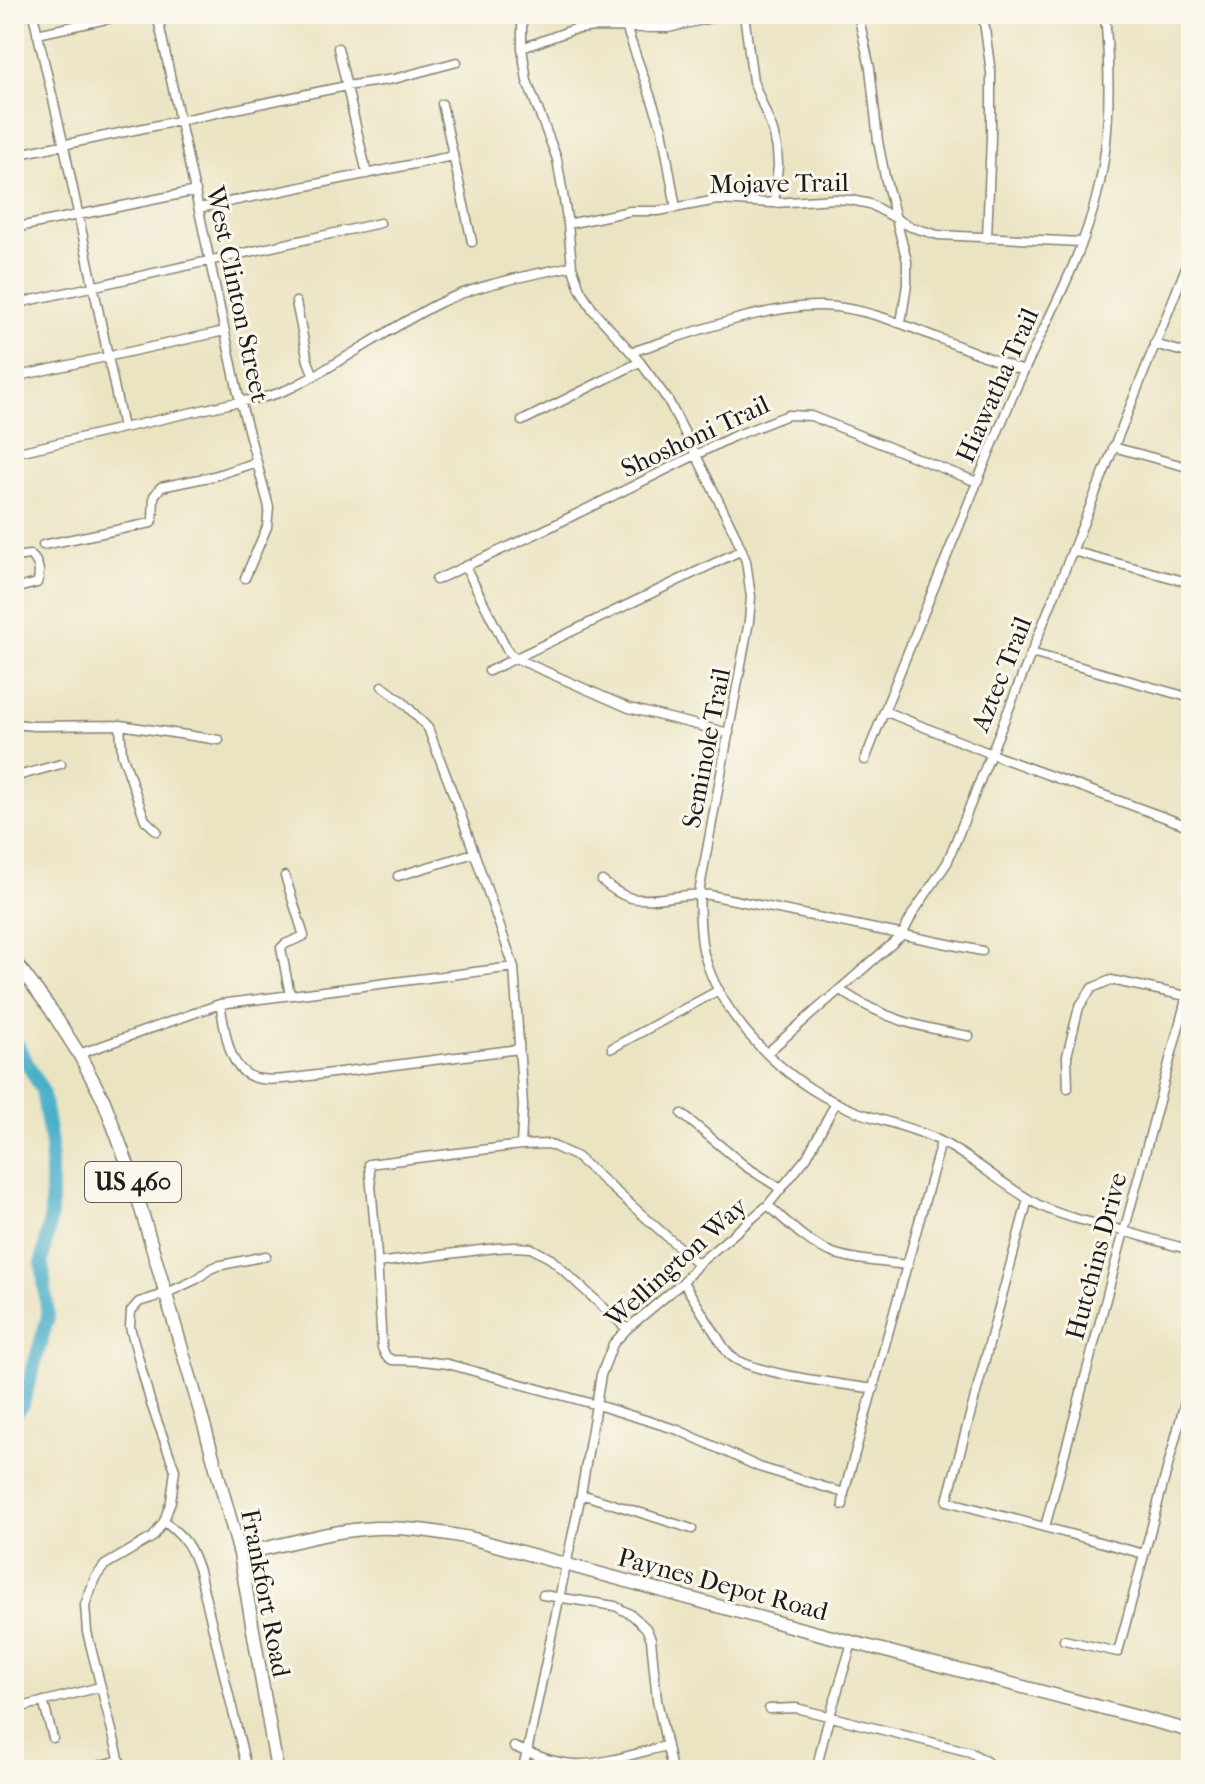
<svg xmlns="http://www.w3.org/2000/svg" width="1205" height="1784" font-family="'IM FELL French Canon',serif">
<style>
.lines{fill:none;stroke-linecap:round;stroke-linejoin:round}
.river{stroke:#4aafc9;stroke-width:14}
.street-casing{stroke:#848070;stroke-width:11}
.primary-casing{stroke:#848070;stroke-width:15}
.street{stroke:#fff;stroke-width:8}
.primary{stroke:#fff;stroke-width:12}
.labels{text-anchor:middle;stroke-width:6;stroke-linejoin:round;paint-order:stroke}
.shield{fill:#fbf7ec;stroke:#5f5e5a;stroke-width:2}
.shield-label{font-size:24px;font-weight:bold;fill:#1c1c1c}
.street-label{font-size:26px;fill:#1c1c1c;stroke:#fbf7ec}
</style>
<rect width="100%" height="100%" fill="#fbf7ec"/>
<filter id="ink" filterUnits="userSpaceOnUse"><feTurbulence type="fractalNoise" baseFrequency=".0125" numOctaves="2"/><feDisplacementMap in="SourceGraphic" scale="16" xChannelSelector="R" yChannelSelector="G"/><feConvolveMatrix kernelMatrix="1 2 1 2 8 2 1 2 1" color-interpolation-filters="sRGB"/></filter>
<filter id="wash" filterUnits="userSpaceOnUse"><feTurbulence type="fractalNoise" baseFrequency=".006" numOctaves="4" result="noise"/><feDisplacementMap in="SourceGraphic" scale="32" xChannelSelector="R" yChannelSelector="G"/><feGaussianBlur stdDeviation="1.8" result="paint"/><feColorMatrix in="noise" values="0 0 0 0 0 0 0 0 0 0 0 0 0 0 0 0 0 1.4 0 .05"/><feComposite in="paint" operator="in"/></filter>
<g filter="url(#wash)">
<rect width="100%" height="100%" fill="#ebe4c3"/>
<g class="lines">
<!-- river -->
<path class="river" d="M14 1039 42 1090 51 1144V1215L42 1262 48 1317 23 1403 14 1416"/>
</g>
</g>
<g filter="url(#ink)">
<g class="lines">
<!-- street casing -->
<g class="street-casing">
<path id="street" d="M33 14 64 146 123 428
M157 14 238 393 269 507 267 527 245 578
M522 14V48L527 81 557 159 568 224 572 266 580 289 593 310 640 362 668 400 696 455 735 534 746 561 751 597 749 621 699 893C700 914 699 934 704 954 722 1020 784 1080 845 1107 874 1120 907 1125 936 1139 973 1157 1003 1186 1039 1205 1061 1216 1085 1221 1109 1227 1136 1234 1163 1243 1191 1250
M744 14 753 81 773 131 777 149 778 166 774 203
M858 14 870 68 878 141 885 177 907 261V284L901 323
M983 14 991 73V138L987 238
M626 27 662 129 676 208
M37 34 130 14
M338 48 367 174
M522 48 572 30 594 27 668 28 728 14
M442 104 472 242
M14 155 346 86 394 79 457 62
M199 208 453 156
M568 224 630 211H658L717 200 774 203 834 199 851 200 870 204 911 227 938 235 1081 242
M14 228 196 191
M296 302 308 361 314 376
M14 304 380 223
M1154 344 1191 354
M631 352C687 335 763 305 821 306 862 307 900 323 938 338 966 349 995 360 1023 371
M14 377 225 331
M522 421 640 362
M1113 447 1191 468
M14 453 241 401C281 398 307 380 341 360 373 341 404 321 437 304 477 284 528 276 572 266
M43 545 151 523 153 520 154 496 161 487 214 476 257 462
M1072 551 1191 583
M14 557 30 555C39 561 41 573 37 583L14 589
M465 566 509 653 515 658 629 708 729 733
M436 580 540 532 732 437 788 415 811 416 977 482
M1031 653 1191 698
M489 671 742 550
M382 686 403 702 428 728 460 812 514 967 523 1106 521 1145
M884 711 999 757 1191 827
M14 724 34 726 120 725 219 740
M120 725 122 754 145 820 157 831
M865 760C911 642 960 524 1008 407 1037 336 1079 269 1097 195 1111 140 1110 70 1105 14
M14 777 61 764
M285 876 304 936 285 944 281 948 290 995
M398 876 474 853
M602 881C611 888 620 895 631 898 654 903 684 892 710 895L982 951
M840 990C883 1019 918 1027 969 1036
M220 1004C226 1031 227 1075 261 1079 271 1081 283 1079 294 1078L519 1049
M612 1048 719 990
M767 1053 902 935 913 913 947 863 1191 255
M79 1054 220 1004 514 967
M1068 1088 1067 1056 1079 1007 1092 988 1111 980 1191 997
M682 1114 745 1166 781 1189
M1028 1199 947 1501 1144 1554
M768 1205C788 1223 808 1244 833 1253 857 1261 883 1262 908 1265
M377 1263 496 1248 515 1247 531 1248 551 1259 627 1329
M698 1264 577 1157 549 1144 521 1145 369 1164 376 1240 382 1348 386 1356 392 1360 423 1361 448 1364 597 1405 678 1430 759 1467 844 1493 843 1505
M683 1282 723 1346C725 1349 729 1354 731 1356 753 1374 842 1384 874 1389
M844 1493 941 1142
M581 1494 692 1529
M164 1521C185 1539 190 1543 199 1571L247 1770
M1045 1527 1187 996
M543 1595 615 1606 632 1615 646 1628 651 1639 657 1700 672 1770
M1064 1640 1118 1652 1191 1380
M43 1701 53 1738
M14 1709 100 1687
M769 1709 796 1708 970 1752 987 1762 992 1770
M514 1747C533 1754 553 1763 574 1764 598 1766 641 1752 666 1746
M83 1770 120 1760
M122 1770 87 1632 85 1605 95 1578 105 1565 153 1537 164 1521 171 1501 175 1470 151 1404 130 1327 131 1311 139 1302 165 1294 197 1279 210 1269 217 1266 266 1256
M522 1770 527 1752 581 1494 601 1375 613 1344 627 1329 683 1282 698 1264 768 1205 807 1157 836 1102
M816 1770 826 1729 852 1643"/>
</g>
<!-- primary casing -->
<g class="primary-casing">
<path id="primary" d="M14 960 51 1010 79 1054 104 1101 129 1168 205 1428 240 1554 277 1770
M240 1554C285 1545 330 1530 376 1528 408 1527 438 1532 470 1538L794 1627 1191 1731"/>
</g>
<!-- street -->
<use href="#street" class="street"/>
<!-- primary -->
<use href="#primary" class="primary"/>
</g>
</g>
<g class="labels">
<!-- shield labels -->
<rect class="shield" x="85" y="1162" width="96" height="40" rx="6"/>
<g class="shield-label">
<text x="133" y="1190">US 460</text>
</g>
<!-- street labels -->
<g class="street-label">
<text transform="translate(779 183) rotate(-1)" y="9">Mojave Trail</text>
<text transform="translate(238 294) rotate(78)" y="9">West Clinton Street</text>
<text transform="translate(997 385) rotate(-66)" y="9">Hiawatha Trail</text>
<text transform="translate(695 436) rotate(-25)" y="9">Shoshoni Trail</text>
<text transform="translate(1001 674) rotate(-68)" y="9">Aztec Trail</text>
<text transform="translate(706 748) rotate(-79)" y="9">Seminole Trail</text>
<text transform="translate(1096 1256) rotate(-75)" y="9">Hutchins Drive</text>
<text transform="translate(676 1262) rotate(-42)" y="9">Wellington Way</text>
<text transform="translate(723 1584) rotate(15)" y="9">Paynes Depot Road</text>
<text transform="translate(266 1593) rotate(79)" y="9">Frankfort Road</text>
</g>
</g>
<!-- margin -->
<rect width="1205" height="1784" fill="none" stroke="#fbf7ec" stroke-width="48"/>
</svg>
